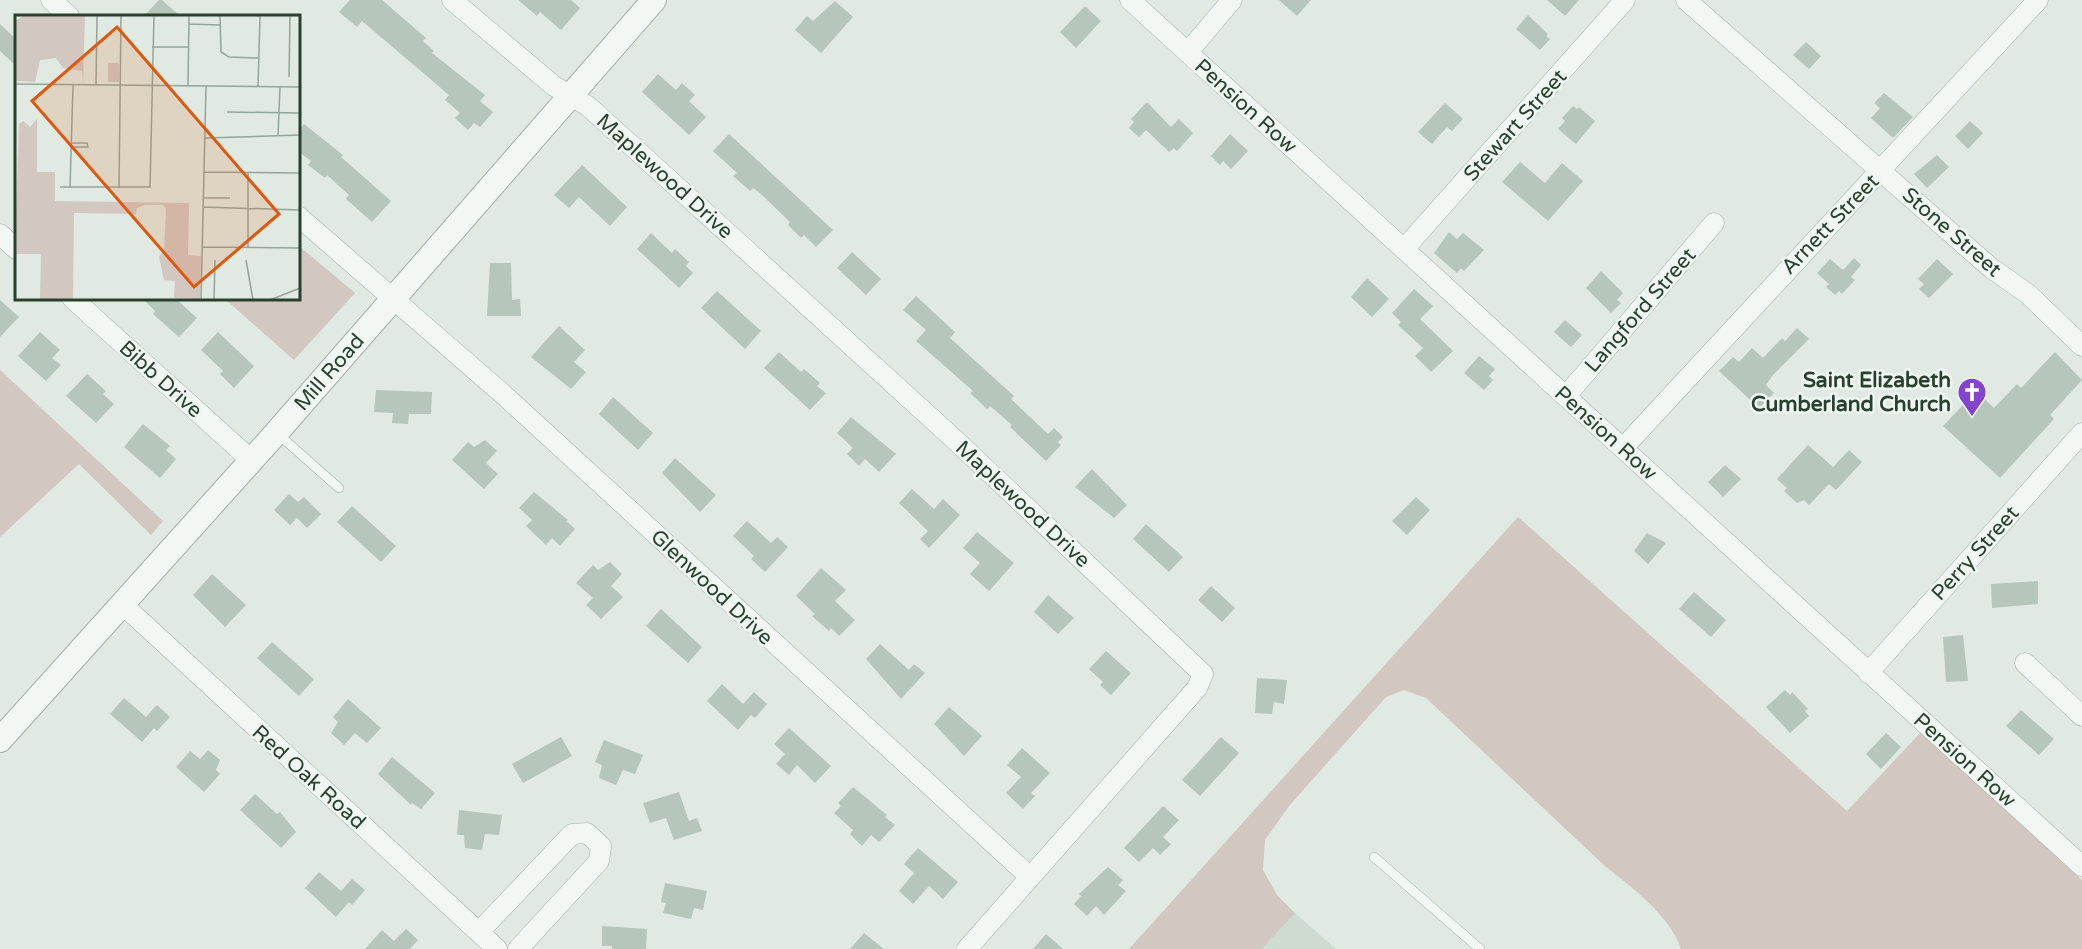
<svg xmlns="http://www.w3.org/2000/svg" width="2082" height="949" font-family="'Varela Round',sans-serif">
<style>
.built{fill:#cedbd1}
.green{fill:#d3c7c1}
.building{fill:#b7c6bb}
.lines{fill:none;stroke-linecap:round;stroke-linejoin:round}
.service-casing{stroke:#a1b0a5;stroke-width:10}
.minor-casing{stroke:#a1b0a5;stroke-width:21}
.tertiary-casing{stroke:#a1b0a5;stroke-width:26}
.service{stroke:#f3f7f4;stroke-width:9}
.minor{stroke:#f3f7f4;stroke-width:20}
.tertiary{stroke:#f3f7f4;stroke-width:24}
.labels{text-anchor:middle;stroke-width:5;stroke-linejoin:round;paint-order:stroke}
.street-label{font-size:21px;fill:#28402e;stroke:#eff6f1}
.poi-label{font-size:21px;font-weight:bold;fill:#28402e;stroke:#eff6f1;text-anchor:end}
.inset-road{fill:none;stroke:#96a59a;stroke-width:1.5}
.view{fill:#de580e;fill-opacity:0.15;stroke:#de580e;stroke-width:3}
.inset-edge{fill:none;stroke:#28402e;stroke-width:3}
</style>
<rect width="100%" height="100%" fill="#e0e9e2"/>
<!-- built -->
<path class="built" d="M1295 913 1336 949H1262Z"/>
<!-- green -->
<path class="green" d="M299 246 355 293 294 360 225 299 298 298Z
M0 370 163 521 151 535 79 464 0 537Z
M1518 517 1847 811 1921 732 2082 880V949H1681C1670 916 1633 888 1606 867L1426 698 1404 690 1386 697 1289 806 1265 840 1263 870 1277 895 1295 913 1262 949H1129Z"/>
<!-- building -->
<path class="building" d="M159 0H162L180 16H144Z
M350 0H382L426 38 423 41 434 51 432 53 485 95 480 101 493 112 480 127 474 123 468 130 455 118 460 113 445 100 449 95 362 21 357 27 339 12Z
M518 0H571L580 8 561 30 540 12 537 16Z
M1279 0H1311L1297 16Z
M1547 0H1579L1565 16Z
M835 1 853 17 821 53 795 30 807 16 813 21Z
M1085 6 1101 21 1076 48 1060 32Z
M1528 15 1548 34 1546 36 1550 39 1540 50 1516 29Z
M0 24 16 39V66L0 51Z
M1806 42 1821 56 1809 69 1793 55Z
M658 74 676 90 682 83 695 95 689 101 706 117 689 135 642 92Z
M1884 93 1913 117 1893 138 1871 118 1880 108 1874 103Z
M1147 102 1171 127 1179 119 1193 133 1177 151 1174 148 1169 152 1146 130 1139 137 1129 128 1134 122 1131 119Z
M1445 103 1463 119 1452 131 1447 127 1432 144 1418 132Z
M1573 106 1577 109 1579 107 1595 121 1576 144 1558 129 1565 121 1562 118Z
M1970 121 1983 133 1968 149 1955 136Z
M304 124 343 155 341 157 391 201 372 222 346 199 349 195 327 175 325 178 308 165 311 161 298 151V132Z
M729 134 833 230 816 247 804 235 801 238 788 225 790 222 761 194 753 188 750 191 733 176 737 173 713 151Z
M1230 134 1248 151 1231 169 1223 161 1220 165 1211 156Z
M1937 155 1949 167 1927 188 1914 174Z
M1520 162 1545 183 1562 163 1583 181 1548 221 1502 182Z
M582 165 627 207 610 226 579 197 569 208 554 195Z
M1449 232 1457 239 1463 233 1484 250 1464 271 1461 268 1457 273 1434 253Z
M651 233 672 253 675 249 689 262 686 266 693 273 679 288 637 249Z
M852 252 881 279 866 295 837 268Z
M1854 258 1861 265 1851 277 1855 280 1842 294 1839 291 1835 295 1826 287 1829 284 1817 273 1830 259 1843 270Z
M1937 259 1953 274 1929 298 1919 289 1924 284 1918 279Z
M490 263H511L512 300 520 299 521 316H487Z
M1601 271 1623 293 1617 300 1621 303 1611 313 1586 288Z
M1367 278 1389 299 1372 317 1351 297Z
M1414 289 1433 306 1420 319 1453 351 1431 372 1415 356 1423 348 1398 325 1401 322 1392 313Z
M717 291 761 331 745 349 701 308Z
M916 296 955 332 950 338 1014 396 1011 399 1048 434 1054 428 1063 437 1058 442 1061 445 1046 461 1010 427 1012 425 990 406 987 409 970 393 973 391 916 341 926 330 903 310Z
M142 298H175L197 318 179 337 153 314 155 311Z
M0 300 19 317 0 337Z
M1565 320 1582 335 1571 347 1554 332Z
M559 326 585 350 574 362 586 372 571 389 531 357Z
M1797 328 1809 339 1773 375 1766 385 1774 393 1759 408 1719 371 1733 357 1739 362 1752 348 1763 358 1782 338 1785 341Z
M40 332 60 350 52 358 61 365 46 381 18 356Z
M218 332 254 366 234 388 220 374 223 371 201 350Z
M779 352 801 372 804 369 820 383 817 386 826 393 810 410 764 368Z
M2055 352 2082 380 2050 415 2054 419 2000 478 1943 426 1976 391 1994 408 2017 384 2021 388Z
M1479 356 1495 369 1489 376 1493 380 1484 390 1464 373Z
M87 374 106 391 103 394 114 404 96 423 66 396Z
M376 390 432 392 431 414H409L408 424 392 423 393 413 374 412Z
M613 397 653 433 638 450 599 414Z
M851 417 896 454 879 472 865 459 859 466 847 454 853 448 837 433Z
M143 424 170 446 166 450 176 459 160 478 124 447Z
M485 440 497 451 486 463 498 474 484 489 452 460 468 442 474 447Z
M1808 445 1833 467 1849 450 1862 462 1836 490 1829 484 1809 505 1804 500 1797 503 1784 491 1787 488 1777 479Z
M675 458 716 495 700 512 662 473Z
M1725 465 1741 479 1723 497 1708 482Z
M1092 469 1127 505 1114 518 1075 487Z
M912 489 934 509 943 499 960 515 929 548 920 539 928 531 899 503Z
M534 492 568 520 566 521 575 529 560 546 552 538 546 545 526 526 532 520 519 508Z
M289 494 298 502 304 497 321 514 307 528 297 518 290 525 274 510Z
M1416 497 1430 510 1407 535 1392 521Z
M352 506 396 546 381 562 337 522Z
M747 521 771 543 777 537 788 547 765 572 751 559 754 556 733 536Z
M1146 524 1183 557 1169 572 1133 539Z
M977 532 1014 563 989 591 970 574 980 563 963 548Z
M1647 533 1666 543 1648 564 1634 551Z
M610 562 622 574 611 586 623 597 601 619 586 605 593 598 576 583 593 565 598 570Z
M821 568 846 590 835 601 855 620 839 636 831 628 829 631 812 616 815 614 796 596Z
M212 574 246 605 225 627 193 595Z
M2038 581V604L1992 608 1991 584Z
M1211 586 1235 608 1222 622 1198 600Z
M1694 592 1726 620 1711 637 1679 609Z
M1048 595 1074 618 1058 634 1034 612Z
M661 609 702 647 688 663 646 626Z
M1963 635 1968 681 1946 682 1943 637Z
M272 642 314 679 299 696 257 658Z
M880 644 909 670 914 664 925 673 901 699 866 659Z
M1106 651 1131 673 1111 695 1100 685 1103 682 1089 669Z
M1257 678 1287 680 1284 704 1274 702 1272 714 1255 713Z
M722 684 743 704 754 692 767 704 755 718 751 715 738 730 707 701Z
M1785 690 1790 695 1792 692 1808 709 1805 711 1809 716 1790 733 1766 707Z
M124 698 146 717 157 705 170 717 157 731 154 728 142 742 110 714Z
M348 699 381 728 367 743 355 733 344 745 331 733 338 722 333 717Z
M949 707 982 736 964 756 934 724Z
M2021 710 2054 739 2039 755 2006 726Z
M789 728 831 766 815 783 797 765 789 775 776 764 785 754 774 744Z
M1886 733 1901 747 1881 769 1866 754Z
M561 737 572 756 523 783 512 764Z
M1221 737 1239 753 1200 796 1182 780Z
M604 740 643 755 635 774 623 770 616 785 599 778 602 765 595 762Z
M1022 748 1050 773 1031 793 1035 796 1023 809 1006 793 1021 777 1007 765Z
M208 750 220 760 216 770 220 774 204 792 176 767 190 751 200 759Z
M392 757 435 793 421 809 412 803 411 805 378 774Z
M853 787 887 815 885 817 895 825 879 842 871 835 862 846 850 834 853 830 834 813 841 806 838 803Z
M679 792 689 821 697 818 702 831 674 840 666 818 650 823 643 803Z
M255 794 277 814 280 812 296 832 281 848 240 810Z
M1163 806 1179 820 1163 837 1171 844 1160 855 1153 848 1139 862 1124 848Z
M459 810 502 815 499 835 485 834 482 850 465 848 464 835H457Z
M918 848 958 882 943 899 929 886 913 904 899 891 914 873 904 864Z
M1108 867 1123 880 1118 885 1126 891 1104 915 1096 906 1087 916 1074 904 1081 896 1079 894Z
M319 872 341 891 352 879 365 890 352 905 349 902 336 917 305 888Z
M665 883 707 891 703 910 694 908 691 919 663 913 666 903 661 902Z
M602 926 647 929 646 949H612V946H602Z
M406 929 418 940 410 949H365L382 930 394 941Z
M864 933 884 949H850Z
M1046 934 1063 949H1033Z"/>
<g class="lines">
<!-- service casing -->
<g class="service-casing">
<path id="service" d="M278 434 339 488
M1374 857 1480 949"/>
</g>
<!-- minor casing -->
<g class="minor-casing">
<path id="minor" d="M51 0 69 16
M452 0 554 86 588 106 953 438 1203 674 1197 688 967 949
M1130 0 2082 866
M1686 0 1991 268 2028 294 2082 346
M1188 52 1232 0
M298 216 505 396 1030 877
M0 234 16 249
M1404 249 1625 0
M72 298 251 460
M1566 396 1714 223
M1623 448 2038 0
M122 604 497 949
M2025 663 2082 716
M1868 673 2082 433
M479 932 572 834 587 833 601 846 599 861 518 949"/>
</g>
<!-- tertiary casing -->
<g class="tertiary-casing">
<path id="tertiary" d="M0 740 277 432 654 0"/>
</g>
<!-- service -->
<use href="#service" class="service"/>
<!-- minor -->
<use href="#minor" class="minor"/>
<!-- tertiary -->
<use href="#tertiary" class="tertiary"/>
</g>
<!-- icons -->
<defs>
<g id="church-pin" transform="scale(1.5)"><path d="M0 17L-7.5 6A9.5 9.5 0 1 1 7.5 6Z" fill="#8445ce" stroke="#eff6f1"/><path d="M-1.2-6h2.4v3.5h3.3v2.4h-3.3V6h-2.4V-.1h-3.3v-2.4h3.3Z" fill="#fff"/></g>
</defs>
<g fill-rule="evenodd">
<use href="#church-pin" x="1972" y="392"/>
</g>
<g class="labels">
<!-- street labels -->
<g class="street-label">
<text transform="translate(1246 106) rotate(42)" y="7">Pension Row</text>
<text transform="translate(1515 125) rotate(-48)" y="7">Stewart Street</text>
<text transform="translate(665 176) rotate(42)" y="7">Maplewood Drive</text>
<text transform="translate(1830 224) rotate(-46)" y="7">Arnett Street</text>
<text transform="translate(1952 232) rotate(41)" y="7">Stone Street</text>
<text transform="translate(1640 310) rotate(-49)" y="7">Langford Street</text>
<text transform="translate(329 372) rotate(-49)" y="7">Mill Road</text>
<text transform="translate(161 379) rotate(42)" y="7">Bibb Drive</text>
<text transform="translate(1606 433) rotate(42)" y="7">Pension Row</text>
<text transform="translate(1023 504) rotate(43)" y="7">Maplewood Drive</text>
<text transform="translate(1975 553) rotate(-48)" y="7">Perry Street</text>
<text transform="translate(712 587) rotate(43)" y="7">Glenwood Drive</text>
<text transform="translate(1965 760) rotate(42)" y="7">Pension Row</text>
<text transform="translate(309 777) rotate(42)" y="7">Red Oak Road</text>
</g>
<!-- poi labels -->
<g class="poi-label">
<text x="1951" y="387">Saint Elizabeth<tspan x="1951" dy="24">Cumberland Church</tspan></text>
</g>
</g>
<!-- overview -->
<g transform="translate(15 15)">
<rect width="285" height="285" fill="#e0e9e2"/>
<path d="M10 0H70L68 68 67 56 48 53 41 43 25 45 20 67 0 66V6ZM93 48H104V67H93ZM22 104V157H40V186L174 188 173 240 186 241 185 284 159 283 160 266 149 265 144 242 149 235 151 194 148 190H130L122 193 121 199 59 198 58 285H25L26 239H0L4 109 8 106 15 112Z" fill="#d3c7c1"/>
<path class="inset-road" d="M205 0 206 37 214 42 244 43M239 0 245 1 243 72M174 9 205 10M137 32H174M274 62 275 0M0 69 285 72M81 71 82 0M173 71 174 0M212 97 285 98M263 121 265 72M190 123 285 120M56 132H73L72 128H56M189 157 285 158M45 172H135L139 0M55 173 58 70M104 173 106 0M188 183H215M188 192 285 195M187 232 285 233M233 232V158M231 245 238 285M186 285 191 71M199 285 200 245M255 285 285 273"/>
<path class="view" d="M102 12 264 199 179 272 17 86Z"/>
<rect width="285" height="285" class="inset-edge"/>
</g>
</svg>
